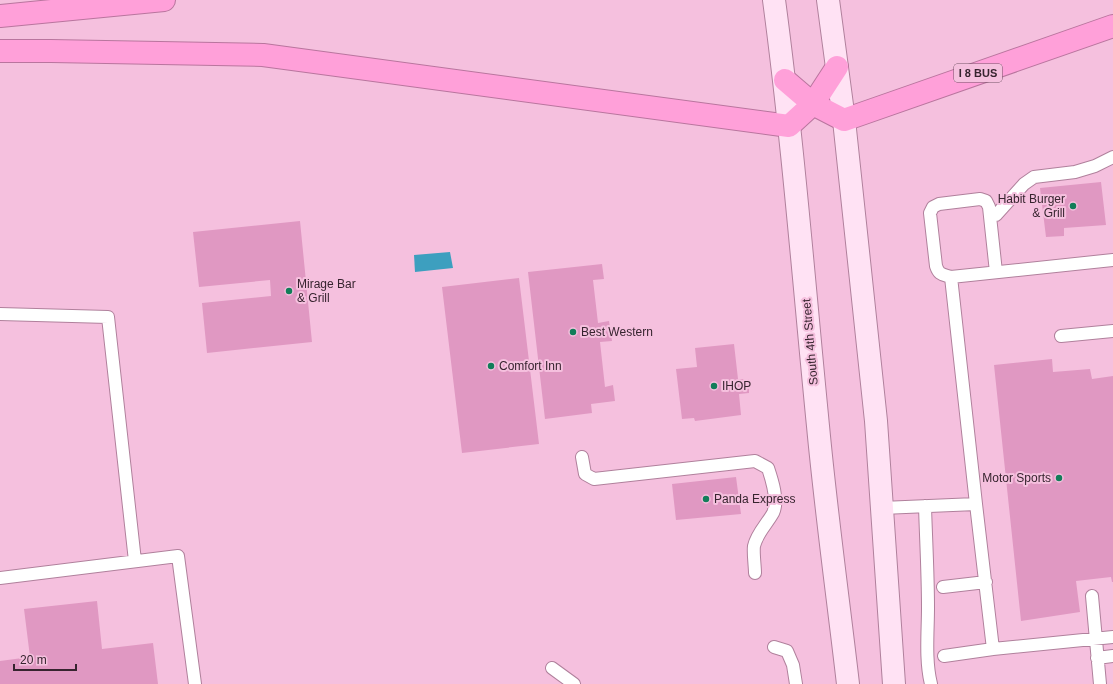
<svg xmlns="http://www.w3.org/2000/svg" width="1113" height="684" font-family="Arial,sans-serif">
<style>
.water{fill:#3d9fbf}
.building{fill:#e098c2}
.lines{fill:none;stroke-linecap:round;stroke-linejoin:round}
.service-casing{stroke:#b0809c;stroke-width:14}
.secondary-casing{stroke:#b0809c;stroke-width:24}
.motorway-casing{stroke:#b9759e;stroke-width:24}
.service{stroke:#fff;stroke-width:12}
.secondary{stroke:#ffe2f4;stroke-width:22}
.motorway{stroke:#ffa0d9;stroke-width:22}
.poi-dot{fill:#127d59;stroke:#f5c0de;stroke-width:1.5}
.labels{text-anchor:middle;stroke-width:4;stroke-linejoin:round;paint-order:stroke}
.shield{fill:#f5c0de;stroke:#705364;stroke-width:1}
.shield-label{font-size:11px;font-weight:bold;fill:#37242f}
.poi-label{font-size:12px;fill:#37242f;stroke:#f5c0de;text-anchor:start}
.street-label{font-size:12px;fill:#37242f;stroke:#f5c0de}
</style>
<rect width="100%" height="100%" fill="#f5c0de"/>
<!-- water -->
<path class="water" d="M450 252 453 268 415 272 414 255Z"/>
<!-- building -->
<path class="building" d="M1101 182 1106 225 1064 228V236L1046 237 1040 188Z
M300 221 312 342 207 353 202 303 271 296 270 280 199 287 193 232Z
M602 264 604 279 593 280 598 323 609 321 612 341 600 342 605 387 613 385 615 401 591 404 592 413 545 419 528 272Z
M519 278 539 444 462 453 442 287Z
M734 344 738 379H749V393L739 394 741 415 695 421 694 418 682 419 676 369 697 367 695 348Z
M1052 359 1053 372 1090 369 1092 379 1113 376V582H1112L1111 577 1076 581 1080 612 1021 621 994 365Z
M736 477 741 514 676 520 672 484Z
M97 601 102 649 153 643 158 684H0V661L30 657 24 609Z"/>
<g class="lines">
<!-- service casing -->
<g class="service-casing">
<path id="service" d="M990 215H996L1024 184 1034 177 1075 172 1095 166 1113 157
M996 272 989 207 986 201 980 199 939 204 933 207 930 213 936 266C939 275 942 274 951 277L1113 260
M951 277 976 504 993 649
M0 314 108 317 135 561
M1061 336 1113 331
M582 457 585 474 594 479 755 461 768 468C772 480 779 501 773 513 767 524 757 533 754 546 753 553 755 566 755 573
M925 506C926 540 928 574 928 608 928 632 925 660 931 684
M882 508 976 504
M0 578 178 556 195 684
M943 587 986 582
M1092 596 1100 684
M774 647 787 651 793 665 796 684
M944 656 993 649 1113 637
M1097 658 1113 656
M552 668 574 684"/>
</g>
<!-- secondary casing -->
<g class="secondary-casing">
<path id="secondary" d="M774 0C793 142 804 284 818 426 826 512 838 598 848 684
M828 0 844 120 876 421 894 684"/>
</g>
<!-- motorway casing -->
<g class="motorway-casing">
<path id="motorway" d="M0 16 164 0
M0 51H51L263 55 789 126 813 104 837 67
M785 80 813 104 844 120 1113 26"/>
</g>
<!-- service -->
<use href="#service" class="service"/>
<!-- secondary -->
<use href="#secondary" class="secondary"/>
<!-- motorway -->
<use href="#motorway" class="motorway"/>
</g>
<!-- markers -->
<g class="poi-dot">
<circle cx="1073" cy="206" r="4"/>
<circle cx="289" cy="291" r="4"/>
<circle cx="573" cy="332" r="4"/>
<circle cx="491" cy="366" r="4"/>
<circle cx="714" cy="386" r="4"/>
<circle cx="1059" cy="478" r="4"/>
<circle cx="706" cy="499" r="4"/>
</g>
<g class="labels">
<!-- shield labels -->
<rect class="shield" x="954" y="64" width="48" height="18" rx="3"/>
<g class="shield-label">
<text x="978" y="77">I 8 BUS</text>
</g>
<!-- poi labels -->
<g class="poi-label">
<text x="1065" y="203" text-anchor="end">Habit Burger<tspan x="1065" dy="14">&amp; Grill</tspan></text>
<text x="297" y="288">Mirage Bar<tspan x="297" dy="14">&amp; Grill</tspan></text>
<text x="581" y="336">Best Western</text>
<text x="499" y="370">Comfort Inn</text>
<text x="722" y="390">IHOP</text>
<text x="1051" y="482" text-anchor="end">Motor Sports</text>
<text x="714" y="503">Panda Express</text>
</g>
<!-- street labels -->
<g class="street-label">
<text transform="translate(810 342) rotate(-95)" y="4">South 4th Street</text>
</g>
</g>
<!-- scale -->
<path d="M14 664v6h62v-6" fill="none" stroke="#37242f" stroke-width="2"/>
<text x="20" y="664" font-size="12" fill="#37242f" stroke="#f5c0de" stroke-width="3" paint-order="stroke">20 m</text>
</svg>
